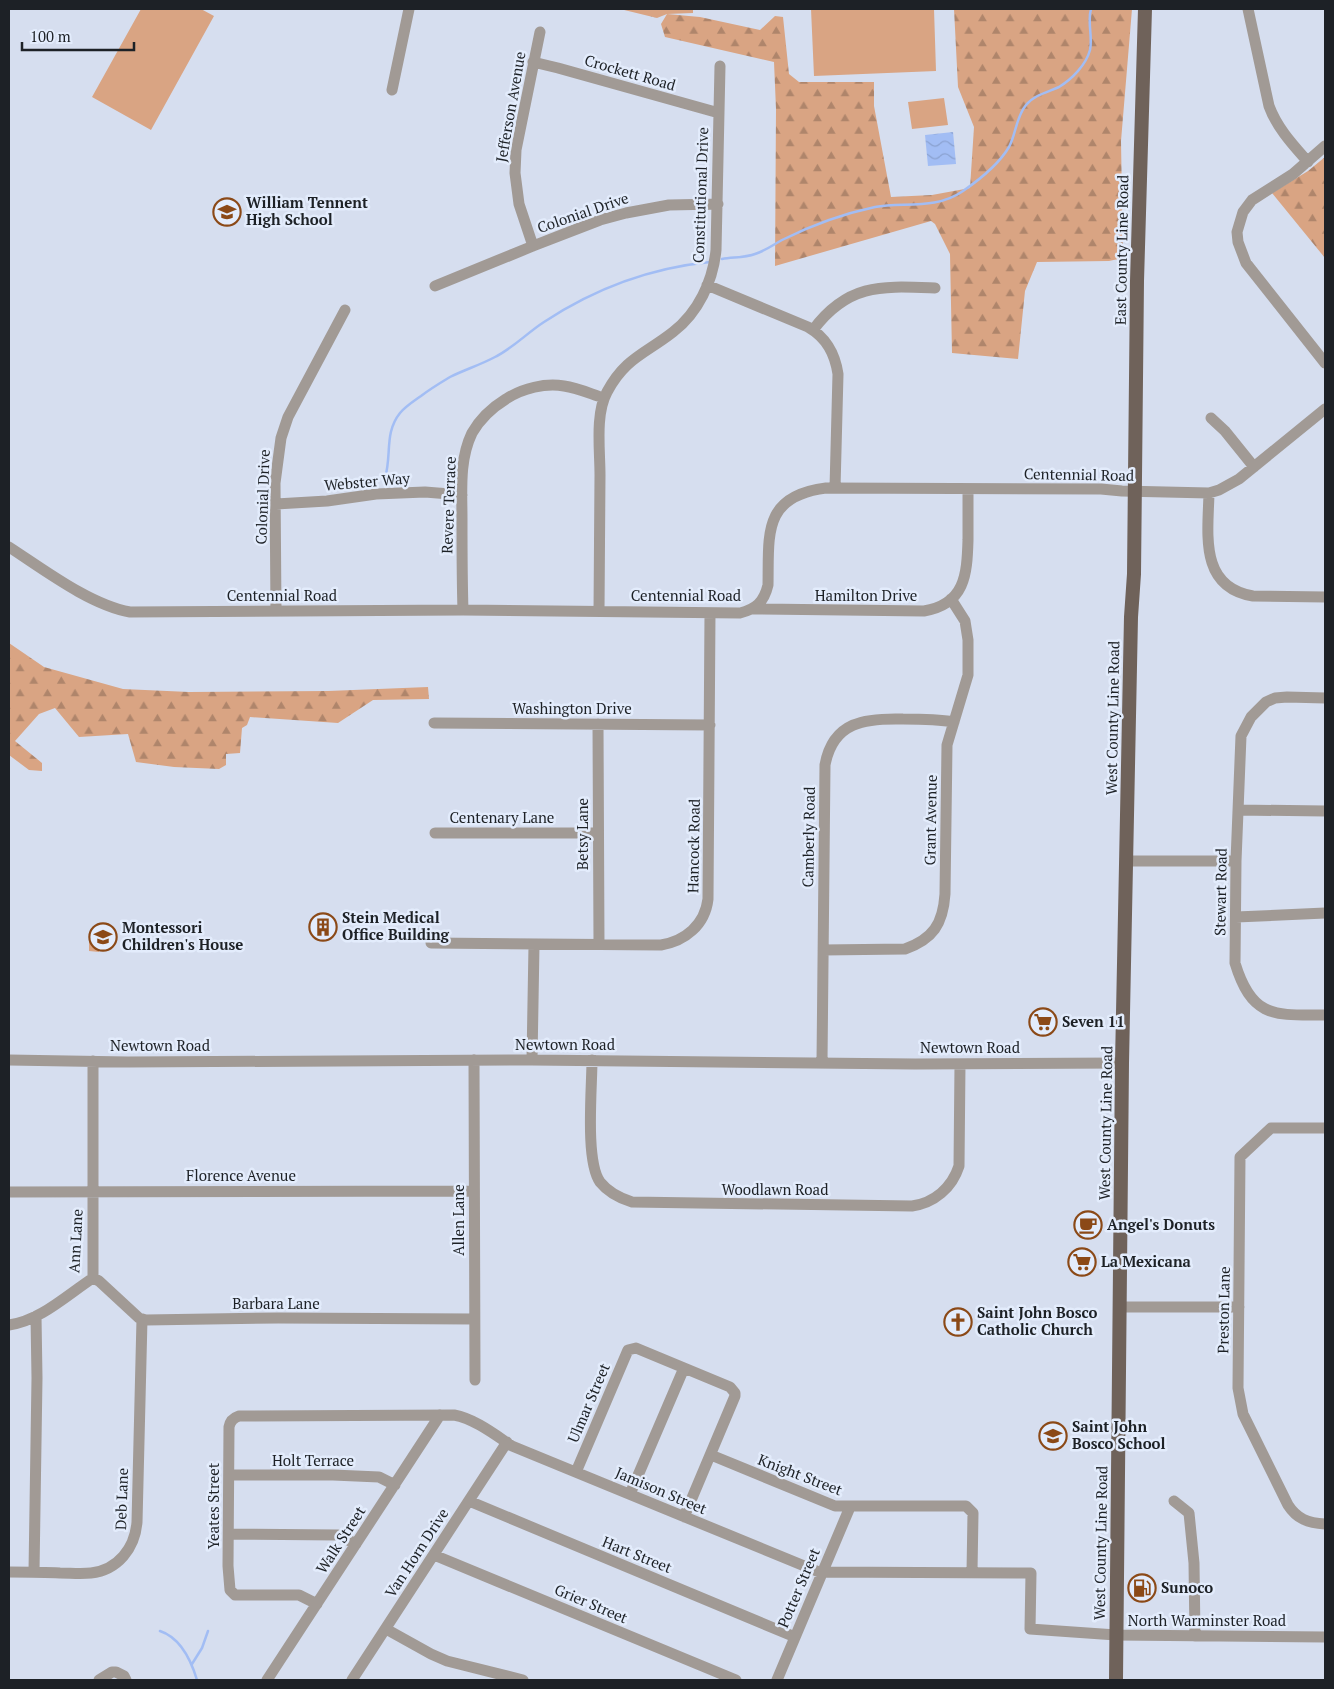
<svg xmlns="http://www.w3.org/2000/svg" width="1334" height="1689" font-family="'PT Serif',serif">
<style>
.grass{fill:url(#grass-tufts)}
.forest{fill:url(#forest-firs)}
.pitch{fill:#d9a483}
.water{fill:url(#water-waves)}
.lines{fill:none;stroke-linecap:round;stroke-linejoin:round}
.stream{stroke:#a2bdf4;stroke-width:2.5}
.minor{stroke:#a19a95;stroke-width:11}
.major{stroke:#6f625a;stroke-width:14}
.labels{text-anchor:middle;stroke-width:5;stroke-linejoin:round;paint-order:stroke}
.street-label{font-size:15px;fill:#1d2126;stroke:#e3ecfc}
.poi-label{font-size:15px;font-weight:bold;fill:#1d2126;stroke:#e3ecfc;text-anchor:start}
</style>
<defs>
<pattern id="grass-tufts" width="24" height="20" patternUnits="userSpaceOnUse" patternTransform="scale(1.25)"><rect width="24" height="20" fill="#d9a483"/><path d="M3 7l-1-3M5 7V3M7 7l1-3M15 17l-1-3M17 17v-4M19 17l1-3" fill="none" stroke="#af856b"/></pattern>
<pattern id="forest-firs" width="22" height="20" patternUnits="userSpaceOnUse" patternTransform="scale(1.25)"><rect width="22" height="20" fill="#d9a483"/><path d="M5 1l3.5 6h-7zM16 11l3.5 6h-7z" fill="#af856b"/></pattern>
<pattern id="water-waves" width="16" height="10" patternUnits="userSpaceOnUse" patternTransform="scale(1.25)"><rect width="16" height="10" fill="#a2bdf4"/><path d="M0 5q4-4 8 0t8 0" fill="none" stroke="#8ba2d1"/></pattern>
</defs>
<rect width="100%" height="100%" fill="#d6deef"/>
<!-- grass -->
<path class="grass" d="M620 9H693V13L667 14 657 18Z
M99 940V952L89 951V941Z"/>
<!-- forest -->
<path class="forest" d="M954 9H1132L1121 141 1123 258 1109 261 1037 262 1025 291 1018 359 952 353 950 254 935 224 931 221 775 266 776 109 774 62 665 37 661 24 667 14 700 17 760 30 775 16 783 17 789 74 799 82H874V106L891 197 932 195 970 188 974 127 958 87Z
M1325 157V258L1272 193 1308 171Z
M9 643 44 667 123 689 189 692 328 691 428 687 429 699 373 700 338 723 250 717 247 725 242 728 240 753 226 754V765L219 769 174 767 136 762 128 734 79 737 55 708 39 714 15 741 42 763V771L29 770 9 755Z"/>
<!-- pitch -->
<path class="pitch" d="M141 9H201L214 16 151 130 92 97Z
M811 9H934L936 71 814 76Z
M944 98 948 125 912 129 908 102Z"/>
<!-- water -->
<path class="water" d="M953 132 956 164 928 166 925 135Z"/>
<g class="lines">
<!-- stream -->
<path class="stream" d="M722 259C733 257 744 258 755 254 765 251 773 245 782 240 812 225 842 214 875 207 904 202 936 210 963 191 979 180 999 164 1009 147 1016 134 1016 117 1026 105 1034 95 1048 92 1059 87 1072 79 1086 65 1090 50 1093 37 1087 22 1091 9
M385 478C392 455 384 433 400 413 406 406 414 401 421 396 430 389 440 383 450 377 464 370 480 365 495 357 513 348 527 333 544 322 594 289 650 268 710 262
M160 1631C181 1638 191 1660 197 1680
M192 1664 202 1648 208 1631"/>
<!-- minor -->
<path class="minor" d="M1248 9 1269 106C1277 128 1293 145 1308 162
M533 62 558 68 719 113
M392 90 409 9
M1325 146 1293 174 1252 200 1243 212 1237 232 1238 242 1246 263 1325 363
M533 246 519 204 515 173 516 150 540 32
M707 285 808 327C827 338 835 354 838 374L835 488
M435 286 533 246 600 220 626 213 669 205 718 204
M813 330C848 283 882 286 935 288
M1211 418 1225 431 1254 467
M1209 493C1208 534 1199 587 1253 596L1325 597
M276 504 327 501 376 494 425 492 462 495
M9 547C43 569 90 605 130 612L463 610 740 613C756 609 764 602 768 585 769 535 762 496 826 488L1101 489 1122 491 1209 493 1219 490 1239 479 1325 409
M754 609 924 611C965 604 967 575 968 540 968 523 968 507 968 490
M463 610C462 580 462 550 462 519 462 491 459 460 472 433 480 419 493 407 506 399 523 388 545 383 564 386 578 388 591 394 604 398
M276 611 275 483 281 438 288 417 345 310
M599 611C599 566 600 520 600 475 600 450 595 414 607 392 625 358 645 354 673 332 698 313 713 281 716 250L720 66
M1325 698 1287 697 1275 698 1266 702 1251 717 1241 736 1236 861 1235 963C1252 1019 1275 1015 1325 1015
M434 723 710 725
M598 724 599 944
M1238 810 1325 811
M435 833H598
M1126 861H1236
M1236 917 1325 913
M431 943 661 945C685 941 705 925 708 899L710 613
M823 950 905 949C933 939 943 924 945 894L947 745 968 675V640L965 621 951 599
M9 1060 128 1062 532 1060 915 1064 1122 1063
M474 1060 475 1380
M532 1060 534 945
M592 1060C592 1088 585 1161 600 1182 608 1192 619 1198 632 1202L912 1206C934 1203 952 1188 959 1166L960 1064
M93 1061V1278
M822 1062 825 765C833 721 866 718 903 719 920 719 937 719 954 722
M1325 1128H1271L1240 1157 1238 1388 1243 1414 1288 1505C1297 1519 1308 1523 1325 1524
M9 1192 474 1191
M93 1278 99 1281 139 1318 146 1320 278 1318 474 1319
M1120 1307H1239
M9 1325C40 1321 67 1295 93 1278
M711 1455 835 1506H966L973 1513 972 1572
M576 1472 628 1350 636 1348 730 1387 735 1393V1396L684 1517
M229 1475H333L379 1477 395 1485
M630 1494 684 1368
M469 1501 795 1637
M1174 1501 1189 1513 1194 1563 1195 1636
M229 1534 338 1535 356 1544
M434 1555 736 1680
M9 1572C26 1572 43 1572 60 1573 70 1573 81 1574 91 1573 118 1570 135 1548 137 1522L142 1319
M34 1572 37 1378 36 1316
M317 1604 299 1595H235L230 1590 228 1566 229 1427C230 1421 233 1418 239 1416L454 1415C475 1419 494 1434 512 1446L819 1572 1031 1573 1030 1629 1116 1635 1325 1637
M386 1629 431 1654 447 1661 523 1680
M99 1680 112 1672H116L124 1676 126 1680
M267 1680 440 1415
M352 1680 507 1442
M777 1680 850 1507"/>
<!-- major -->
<path class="major" d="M1116 1680 1122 1063 1131 617 1134 574 1137 281 1145 9"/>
</g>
<!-- icons -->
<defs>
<g id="school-ring" transform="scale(1.4375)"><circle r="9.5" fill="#e3ecfc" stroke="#8b4917" stroke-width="1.5"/><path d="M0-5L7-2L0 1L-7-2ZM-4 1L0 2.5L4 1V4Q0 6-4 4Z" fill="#8b4917"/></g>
<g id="building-ring" transform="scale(1.4375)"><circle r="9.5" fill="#e3ecfc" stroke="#8b4917" stroke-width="1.5"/><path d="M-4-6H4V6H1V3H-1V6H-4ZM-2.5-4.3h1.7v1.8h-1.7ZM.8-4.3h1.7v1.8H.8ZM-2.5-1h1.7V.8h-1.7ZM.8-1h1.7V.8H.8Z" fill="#8b4917"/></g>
<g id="supermarket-ring" transform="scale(1.4375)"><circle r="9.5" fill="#e3ecfc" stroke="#8b4917" stroke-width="1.5"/><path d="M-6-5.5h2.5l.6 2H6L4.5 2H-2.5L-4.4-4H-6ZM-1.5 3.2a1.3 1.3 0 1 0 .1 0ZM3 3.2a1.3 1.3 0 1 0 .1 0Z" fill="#8b4917"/></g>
<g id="cafe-ring" transform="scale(1.4375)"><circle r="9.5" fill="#e3ecfc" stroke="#8b4917" stroke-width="1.5"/><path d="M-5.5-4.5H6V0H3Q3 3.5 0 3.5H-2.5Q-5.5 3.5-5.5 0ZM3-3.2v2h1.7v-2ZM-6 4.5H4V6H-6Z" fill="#8b4917"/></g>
<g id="church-ring" transform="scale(1.4375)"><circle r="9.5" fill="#e3ecfc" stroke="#8b4917" stroke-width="1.5"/><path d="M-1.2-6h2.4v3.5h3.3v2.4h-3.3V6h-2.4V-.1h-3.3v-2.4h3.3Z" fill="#8b4917"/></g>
<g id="fuel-ring" transform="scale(1.4375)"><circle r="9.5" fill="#e3ecfc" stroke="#8b4917" stroke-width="1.5"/><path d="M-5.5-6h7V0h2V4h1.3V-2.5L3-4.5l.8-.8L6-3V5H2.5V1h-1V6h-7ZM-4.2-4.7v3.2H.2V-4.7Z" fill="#8b4917"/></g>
</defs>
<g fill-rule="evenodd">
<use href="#school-ring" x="227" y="212"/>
<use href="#building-ring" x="323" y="927"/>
<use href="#school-ring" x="103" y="937"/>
<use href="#supermarket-ring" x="1043" y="1022"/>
<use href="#cafe-ring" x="1088" y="1225"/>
<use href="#supermarket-ring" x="1082" y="1262"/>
<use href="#church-ring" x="958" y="1322"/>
<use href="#school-ring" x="1053" y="1436"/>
<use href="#fuel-ring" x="1142" y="1588"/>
</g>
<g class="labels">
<!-- street labels -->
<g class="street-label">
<text transform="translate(630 73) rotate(16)" y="5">Crockett Road</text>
<text transform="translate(511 107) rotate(-80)" y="5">Jefferson Avenue</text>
<text transform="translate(701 195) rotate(-88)" y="5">Constitutional Drive</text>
<text transform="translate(583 213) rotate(-19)" y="5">Colonial Drive</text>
<text transform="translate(1122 250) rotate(-89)" y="5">East County Line Road</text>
<text transform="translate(1079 475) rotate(1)" y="5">Centennial Road</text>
<text transform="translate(367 482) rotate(-5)" y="5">Webster Way</text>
<text transform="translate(263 497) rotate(-88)" y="5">Colonial Drive</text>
<text transform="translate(449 505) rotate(-88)" y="5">Revere Terrace</text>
<text x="282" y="601">Centennial Road</text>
<text x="686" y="601">Centennial Road</text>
<text x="866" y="601">Hamilton Drive</text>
<text x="572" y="714">Washington Drive</text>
<text transform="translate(1113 718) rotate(-89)" y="5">West County Line Road</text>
<text x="502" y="823">Centenary Lane</text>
<text transform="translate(931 820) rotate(-89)" y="5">Grant Avenue</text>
<text transform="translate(583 834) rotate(-90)" y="5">Betsy Lane</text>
<text transform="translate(809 837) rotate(-89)" y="5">Camberly Road</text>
<text transform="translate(694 846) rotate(-89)" y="5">Hancock Road</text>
<text transform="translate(1221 892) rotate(-89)" y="5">Stewart Road</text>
<text x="565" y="1050">Newtown Road</text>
<text x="160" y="1051">Newtown Road</text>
<text x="970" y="1053">Newtown Road</text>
<text transform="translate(1106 1123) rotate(-89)" y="5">West County Line Road</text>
<text x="241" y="1181">Florence Avenue</text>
<text x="775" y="1195">Woodlawn Road</text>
<text transform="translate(459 1220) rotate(-90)" y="5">Allen Lane</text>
<text transform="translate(76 1241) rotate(-87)" y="5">Ann Lane</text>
<text x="276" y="1309">Barbara Lane</text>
<text transform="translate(1224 1310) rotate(-89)" y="5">Preston Lane</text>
<text transform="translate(589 1403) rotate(-67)" y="5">Ulmar Street</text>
<text x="313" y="1466">Holt Terrace</text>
<text transform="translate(800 1475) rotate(21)" y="5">Knight Street</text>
<text transform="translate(661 1491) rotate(23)" y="5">Jamison Street</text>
<text transform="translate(122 1499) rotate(-88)" y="5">Deb Lane</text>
<text transform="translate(214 1506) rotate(-90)" y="5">Yeates Street</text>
<text transform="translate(341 1540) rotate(-57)" y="5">Walk Street</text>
<text transform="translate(1101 1543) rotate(-89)" y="5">West County Line Road</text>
<text transform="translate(417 1553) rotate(-57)" y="5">Van Horn Drive</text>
<text transform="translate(637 1555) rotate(22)" y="5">Hart Street</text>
<text transform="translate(799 1588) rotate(-67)" y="5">Potter Street</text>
<text transform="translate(591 1604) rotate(23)" y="5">Grier Street</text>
<text x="1207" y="1626">North Warminster Road</text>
</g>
<!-- poi labels -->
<g class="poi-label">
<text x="246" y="208">William Tennent<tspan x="246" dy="17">High School</tspan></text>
<text x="342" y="923">Stein Medical<tspan x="342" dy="17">Office Building</tspan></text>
<text x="122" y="933">Montessori<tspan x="122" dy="17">Children's House</tspan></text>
<text x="1062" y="1027">Seven 11</text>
<text x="1107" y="1230">Angel's Donuts</text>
<text x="1101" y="1267">La Mexicana</text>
<text x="977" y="1318">Saint John Bosco<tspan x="977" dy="17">Catholic Church</tspan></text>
<text x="1072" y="1432">Saint John<tspan x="1072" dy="17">Bosco School</tspan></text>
<text x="1161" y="1593">Sunoco</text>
</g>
</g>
<!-- border -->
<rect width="1334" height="1689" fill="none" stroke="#1d2126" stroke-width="20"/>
<!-- scale -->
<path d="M22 42v8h112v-8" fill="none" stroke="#1d2126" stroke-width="2.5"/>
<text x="30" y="42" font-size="15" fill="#1d2126" stroke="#e3ecfc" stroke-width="4" paint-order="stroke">100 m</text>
</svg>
